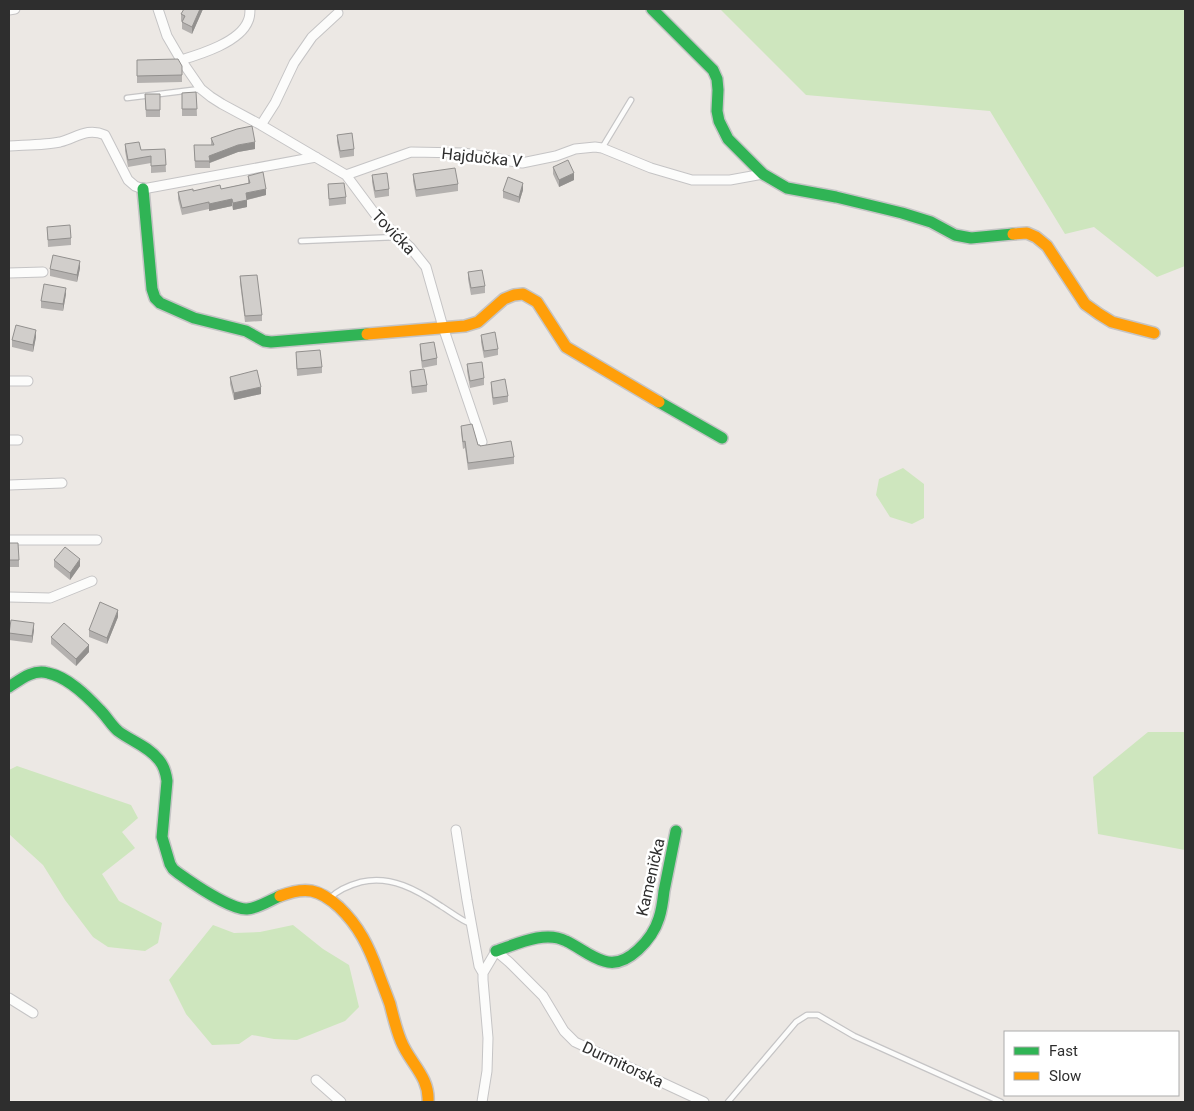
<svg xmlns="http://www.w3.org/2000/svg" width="1194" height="1111" font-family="Roboto,sans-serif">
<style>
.green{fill:#cee6be}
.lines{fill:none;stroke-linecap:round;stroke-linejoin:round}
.lane-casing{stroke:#c5c4c5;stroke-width:7}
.street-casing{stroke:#c5c4c5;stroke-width:11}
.fast-casing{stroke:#c5c4c5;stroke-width:14}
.slow-casing{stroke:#c5c4c5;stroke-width:14}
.lane{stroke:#fcfcfb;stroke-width:4.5}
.street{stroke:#fcfcfb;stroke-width:9}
.fast{stroke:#30b455;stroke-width:11}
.slow{stroke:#ff9f0a;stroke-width:11}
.wall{fill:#b4b1af}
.shaded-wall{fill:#92908e}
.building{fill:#d1cecb;stroke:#92908e}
.labels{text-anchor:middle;stroke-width:5;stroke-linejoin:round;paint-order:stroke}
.street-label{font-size:16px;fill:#2e2e2e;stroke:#fff}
</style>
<rect width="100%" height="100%" fill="#ece8e4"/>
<!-- green -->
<path class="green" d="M720 9H1185V266L1157 277 1094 227 1065 234 990 111 806 95Z
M903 468 924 484V518L912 524 890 517 876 495 879 479Z
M1148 732H1185V850L1098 834 1093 777Z
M17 766 131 805 138 818 122 832 135 848 102 874 119 901 162 923 158 943 145 951 108 947 93 937 65 900 43 865 9 834V770Z
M213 925 234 933 260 932 293 925 323 949 349 965 359 1007 345 1021 297 1040 274 1039 252 1035 239 1044 212 1045 186 1014 169 980Z"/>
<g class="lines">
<!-- lane casing -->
<g class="lane-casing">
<path id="lane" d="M127 98 200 89
M602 148 631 100
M301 241 397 237
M330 898C339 889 350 885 361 882 391 875 417 890 441 906 451 912 460 920 471 924
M728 1102 796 1022 807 1015H818L854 1036 1001 1102"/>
</g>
<!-- street casing -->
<g class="street-casing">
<path id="street" d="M158 9 167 36 181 60 201 89 211 97 222 104 261 125 346 175 378 218 410 247 426 267 443 327 482 442
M9 10 15 9
M181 60C201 54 240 42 248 21 250 17 250 12 250 9
M261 125 275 103 294 63 312 37 338 13
M9 146C24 145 46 145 60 142 76 138 87 127 105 135L128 180 135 186 143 189 316 157
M346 175 411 152 464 153 522 163 556 156 575 149 595 147 602 148 651 168 692 180H730L763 174
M9 273 43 272
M9 381H28
M9 440H18
M9 485 62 483
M9 540H97
M9 597 50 598 92 581
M456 830 467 900 479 966 483 973
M9 998 33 1013
M316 1080 341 1102
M482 1102 487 1071 488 1038 483 980V973L496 951 509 962 543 996 564 1031 575 1042 704 1102"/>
</g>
<!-- fast casing -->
<g class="fast-casing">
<path id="fast" d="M652 9 713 70 717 79 718 90 717 111 719 121 728 139 763 174 787 188 836 197 902 213 931 222 955 235 971 238 1013 234
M143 189 152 289 155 298 160 303 194 318 246 331 264 341 271 342 367 334
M659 402 722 438
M9 687C21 679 33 669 48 673 68 677 87 696 100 710 107 717 111 725 118 731 131 741 148 746 159 760 164 766 166 773 167 781L162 837 170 864 173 869 178 873C192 883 231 910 247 909 259 908 270 900 280 896
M496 951C517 944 545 930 566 941 579 947 590 957 604 961 627 969 653 938 659 918 662 909 663 900 664 891 668 871 672 851 676 831"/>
</g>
<!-- slow casing -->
<g class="slow-casing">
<path id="slow" d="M1013 234 1027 233 1036 237 1047 246 1085 304 1099 314 1112 322 1154 333
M367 334 465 326 478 322 504 299 514 295 523 294 537 302 566 347 659 402
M280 896C306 886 319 889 339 907 359 926 369 947 378 972 382 983 386 993 390 1004 393 1016 396 1029 401 1041 409 1062 430 1077 428 1102"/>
</g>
<!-- lane -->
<use href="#lane" class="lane"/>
<!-- street -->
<use href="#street" class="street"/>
<!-- fast -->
<use href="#fast" class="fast"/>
<!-- slow -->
<use href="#slow" class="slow"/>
</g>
<!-- wall -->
<path class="wall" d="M184 9H203L192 34 182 29V22L181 21V14Z
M137 60 182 66V82L137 83Z
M196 92 197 116H182V93Z
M145 94H160V117H146Z
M337 135 354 149V156L340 158 337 142Z
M211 138 255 149 238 152 210 163V168H195L194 145H211Z
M125 144 141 150 165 149 166 172 151 173V163L128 167 125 151Z
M553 167 574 180 559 187 553 174Z
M413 174 458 184V191L416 197 413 181Z
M372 175 389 189V196L375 198 372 182Z
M248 176 266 195 247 200V207L233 210 232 206 209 211V209L182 215 178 199V192L221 189 248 183Z
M328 184 346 197V204L329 206Z
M523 190 519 203 503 198V191Z
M47 227 71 238V245L48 247Z
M80 268 77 282 50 276V269Z
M468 272 485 286V293L471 295 468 279Z
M240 276 262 315V321L245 322 240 283Z
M66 294 63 311 41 308V301Z
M481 335 498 349V355L484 358 481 342Z
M36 337 33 352 12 347V340Z
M420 344 437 358V365L422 368 420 351Z
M296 352 322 367V373L297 376Z
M467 364 484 378V385L470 388 467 371Z
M410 371 427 385V392L412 394 410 378Z
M230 377 261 394 234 400 230 384Z
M491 382 508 396V402L493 405 491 389Z
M461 426 478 445 514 457V464L468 470 465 448 463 449 461 432Z
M9 543 19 560V567H9Z
M54 560 80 566 70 580 54 567Z
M118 617 107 644 89 637V630Z
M34 630 32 643 9 640V633Z
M51 637 89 652 76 666 51 644Z"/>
<!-- shaded-wall -->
<path class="shaded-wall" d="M200 9H203L192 34V27Z
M255 142V149L238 152 209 163V156L238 145Z
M574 173V180L559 187V180Z
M523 183V190L519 203V197Z
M266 189V195L246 200V193Z
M232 199V206L209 211V204Z
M247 200V207L233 210V203Z
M80 261V268L77 282V275Z
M66 288V294L63 311V304Z
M36 330V337L33 352V345Z
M261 387V394L234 400V393Z
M80 559V566L70 580V573Z
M118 610V617L107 644V638Z
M34 623V630L32 643V636Z
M89 645V652L76 666V659Z"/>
<!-- building -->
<path class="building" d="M184 9H200L192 27 182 22 185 16 181 14Z
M178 59 182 66V75L137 76V60Z
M196 92 197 109H182V93Z
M145 94H160V110H146Z
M252 126 255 142 238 145 209 156 210 161H195L194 145H214L211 138 237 129Z
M352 133 354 149 340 151 337 135Z
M139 142 141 150 165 149 166 165 151 166V156L128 160 125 144Z
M568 160 574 173 559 180 553 167Z
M455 168 458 184 416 190 413 174Z
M263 172 266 189 246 193 247 200 233 203 232 199 209 204V202L182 208 178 192 193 189V191L220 185 221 189 250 183 248 176Z
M387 173 389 189 375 191 372 175Z
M508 177 523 183 519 197 503 191Z
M344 183 346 197 329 199 328 184Z
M70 225 71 238 48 240 47 227Z
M53 255 80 261 77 275 50 269Z
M482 270 485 286 471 288 468 272Z
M257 275 262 315 245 316 240 276Z
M44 284 66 288 63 304 41 301Z
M16 325 36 330 33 345 12 340Z
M495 332 498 349 484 351 481 335Z
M434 342 437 358 422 361 420 344Z
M320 350 322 367 297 369 296 352Z
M482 362 484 378 470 381 467 364Z
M424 369 427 385 412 387 410 371Z
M257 370 261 387 234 393 230 377Z
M505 379 508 396 493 398 491 382Z
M472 424 478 445H480V446L511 441 514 457 468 463 465 441 463 442 461 426Z
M9 543H18L19 560H9Z
M65 547 80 559 70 573 54 560Z
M100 602 118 610 107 638 89 630Z
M11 620 34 623 32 636 9 633Z
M64 623 89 645 76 659 51 637Z"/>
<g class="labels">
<!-- street labels -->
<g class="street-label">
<text transform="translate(482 157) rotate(6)" y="6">Hajdučka V</text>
<text transform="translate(394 232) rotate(46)" y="6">Tovićka</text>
<text transform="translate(650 877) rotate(-77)" y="6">Kamenička</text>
<text transform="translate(623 1064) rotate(25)" y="6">Durmitorska</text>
</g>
</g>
<!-- border -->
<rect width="1194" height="1111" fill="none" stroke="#2e2e2e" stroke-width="20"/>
<!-- legend -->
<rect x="1004" y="1031" width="175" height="65" fill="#ffffff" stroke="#ababab"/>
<rect x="1014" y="1047" width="25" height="8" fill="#30b455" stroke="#ababab"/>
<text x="1049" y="1056" font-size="15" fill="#2e2e2e">Fast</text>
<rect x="1014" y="1072" width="25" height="8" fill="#ff9f0a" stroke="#ababab"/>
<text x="1049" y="1081" font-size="15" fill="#2e2e2e">Slow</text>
</svg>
